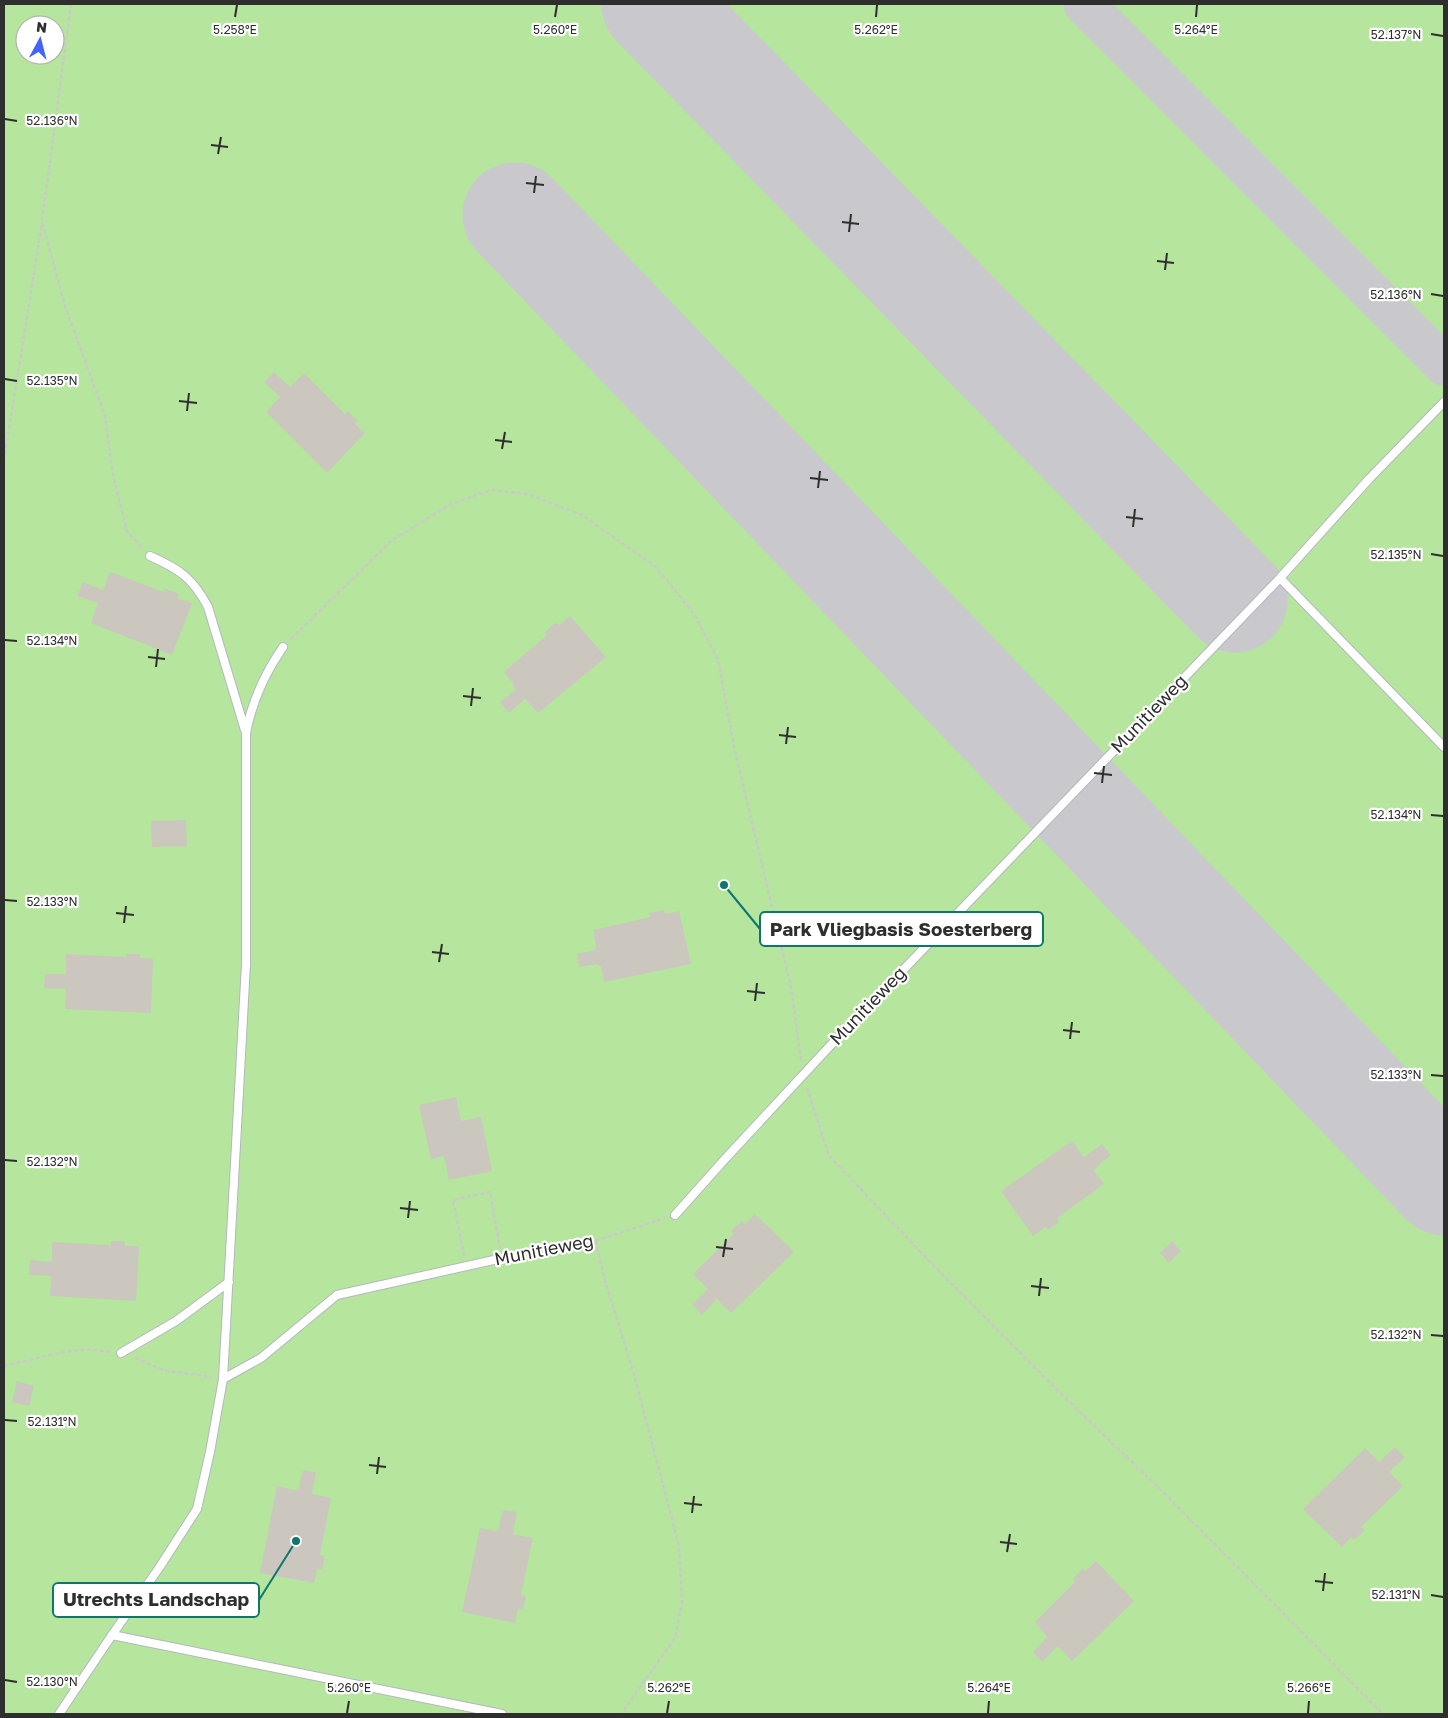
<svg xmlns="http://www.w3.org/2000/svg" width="1448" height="1718" font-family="'Golos Text',sans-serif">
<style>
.green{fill:#b6e59e;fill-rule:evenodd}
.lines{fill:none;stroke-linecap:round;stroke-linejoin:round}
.taxiway{stroke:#c9c8cc;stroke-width:41}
.runway{stroke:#c9c8cc;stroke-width:105}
.building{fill:#cbc7bf}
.service-casing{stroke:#b4b7c1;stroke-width:10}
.path{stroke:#c9c9c9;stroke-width:2.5;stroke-dasharray:4 2.5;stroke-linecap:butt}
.service{stroke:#fff;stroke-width:8}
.ticks{fill:none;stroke:#2e2e2e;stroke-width:2}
.labels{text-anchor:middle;stroke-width:4.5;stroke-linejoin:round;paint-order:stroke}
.street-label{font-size:18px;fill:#2e2e2e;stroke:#fff}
.ticks-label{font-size:12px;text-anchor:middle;fill:#2e2e2e;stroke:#fff;stroke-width:4.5;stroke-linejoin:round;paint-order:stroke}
.leader{fill:none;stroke:#0f766e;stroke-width:2}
.callout-dot{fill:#0f766e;stroke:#fff;stroke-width:2}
.callout{fill:#fff;stroke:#0f766e;stroke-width:2}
.callout-label{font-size:19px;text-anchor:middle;font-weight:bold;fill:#2e2e2e}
</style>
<rect width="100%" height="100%" fill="#efe9e1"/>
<!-- green -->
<path class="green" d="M4 4H1444V1714H4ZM25 25H55V55H25Z"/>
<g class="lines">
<!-- taxiway -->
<path class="taxiway" d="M1084 4 1444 365"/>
<!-- runway -->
<path class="runway" d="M654 4 1235 600
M515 215 1444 1183"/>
</g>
<!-- building -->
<path class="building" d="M274 372 290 387 304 373 345 414 348 411 358 421 355 424 365 433 327 473 266 412 280 397 264 382Z
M110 572 164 592 166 589 179 594 177 598 192 603 172 655 91 623 98 603 77 596 83 582 103 590Z
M570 616 606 657 538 713 525 699 509 713 500 702 516 689 513 686 514 685 504 672 547 635 545 632 556 622 559 625Z
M186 820 187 846 152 847 151 821Z
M664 910 665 914 679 911 691 964 604 982 601 966H599L598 964 579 967 577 954 595 950 596 945 593 930 650 917 649 913Z
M66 954 126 957V954H140V958L153 959 151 1013 65 1009 66 989 44 988 45 974H66Z
M456 1097 461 1121 481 1117 492 1171 449 1180 444 1156 431 1159 419 1105Z
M1072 1141 1084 1157 1102 1144 1111 1156 1101 1162 1094 1171 1104 1184 1057 1218 1059 1222 1048 1230 1046 1227 1033 1236 1001 1191Z
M755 1214 794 1252 731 1313 717 1299 702 1315 692 1304 708 1289 693 1274 734 1234 731 1231 742 1221 745 1224Z
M111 1241H125V1246H139L136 1301 50 1296 51 1276 29 1275 30 1260 52 1262V1242L111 1245Z
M1172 1241 1181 1251 1169 1263 1160 1253Z
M17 1381 34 1386 29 1406 12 1402Z
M1395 1447 1405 1457 1389 1472 1403 1486 1361 1527 1365 1530 1354 1540 1351 1537 1342 1547 1303 1509 1365 1448 1379 1462Z
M303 1470 316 1472 312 1494 331 1498 320 1555 325 1556 322 1570 317 1569 314 1583 260 1573 277 1486 298 1491Z
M503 1510 517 1512 513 1534 533 1538 521 1595 526 1596 523 1610 518 1608 515 1623 462 1612 480 1528 498 1531Z
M1096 1561 1134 1601 1072 1661 1058 1646 1042 1662 1033 1652 1047 1637 1035 1622 1075 1582 1073 1579 1083 1568 1086 1571Z"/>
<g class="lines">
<!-- service casing -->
<g class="service-casing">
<path id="service" d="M150 556C179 569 193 578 208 607L245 730
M1280 578 1444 747
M675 1215 725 1159 829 1047 1280 578 1369 479 1444 402
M121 1353 176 1321 229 1282
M223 1379 261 1358 337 1295 516 1255
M112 1635 502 1714
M59 1714 112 1635 159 1568 197 1509 210 1452 223 1379 246 964V733C252 701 265 673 283 647"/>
</g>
<!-- path -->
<path class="path" d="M71 4 42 221 65 306 105 416 113 475 127 531 143 549
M4 461 42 222
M291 639 391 541 449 505 491 490 528 494 582 515 657 568 695 615 718 660 734 747 791 987 801 1060
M807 1088 829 1156 940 1272 1053 1386 1158 1487 1383 1714
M595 1241 606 1284 633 1371 679 1546 682 1602 675 1638 621 1714
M525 1253 595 1241 665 1218
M464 1256 453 1200 490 1192 500 1249
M135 1358 163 1370 211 1377
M4 1366 59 1353 87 1349 110 1352"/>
<!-- service -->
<use href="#service" class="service"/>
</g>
<!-- ticks -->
<path class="ticks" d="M235 17 237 5M555 17 557 5M876 17 877 5M1196 17 1197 5M1431 34 1443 36M5 119 17 121M211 145 228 147M218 154 221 137M526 183 544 185M534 193 536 176M842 222 859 224M849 232 851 214M1157 261 1174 263M1165 270 1167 253M1431 294 1443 296M5 379 17 381M179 401 197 403M187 411 189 393M495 440 512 442M502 449 505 432M810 478 828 480M818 488 820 471M1126 517 1143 519M1133 527 1135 509M1431 554 1443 556M5 640 17 641M148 657 165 659M156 667 158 649M463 696 481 698M471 706 473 688M779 735 796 737M786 744 788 727M1094 773 1112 775M1102 783 1104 766M1431 815 1443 816M5 900 17 901M116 913 134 915M124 923 126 906M432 952 449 954M439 962 442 944M747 991 765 993M755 1001 757 983M1063 1030 1080 1032M1070 1039 1072 1022M1431 1075 1443 1076M5 1160 17 1161M400 1208 418 1210M408 1218 410 1201M716 1247 733 1249M723 1257 726 1239M1031 1286 1049 1288M1039 1296 1041 1278M1431 1335 1443 1336M5 1420 17 1421M369 1465 386 1467M377 1474 379 1457M684 1503 702 1505M692 1513 694 1496M1000 1542 1017 1544M1007 1552 1010 1534M1315 1581 1333 1583M1323 1591 1325 1573M1431 1595 1443 1597M5 1680 17 1682M347 1713 349 1701M667 1713 669 1701M988 1713 989 1701M1308 1713 1309 1701"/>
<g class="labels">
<!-- street labels -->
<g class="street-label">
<text transform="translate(1149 714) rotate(-46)" y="6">Munitieweg</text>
<text transform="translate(868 1006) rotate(-46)" y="6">Munitieweg</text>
<text transform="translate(544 1250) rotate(-11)" y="6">Munitieweg</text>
</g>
</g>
<g class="ticks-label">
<text x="235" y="34">5.258°E</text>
<text x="555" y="34">5.260°E</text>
<text x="876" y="34">5.262°E</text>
<text x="1196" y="34">5.264°E</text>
<text x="1396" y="39">52.137°N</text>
<text x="52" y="125">52.136°N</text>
<text x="1396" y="299">52.136°N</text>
<text x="52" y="385">52.135°N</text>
<text x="1396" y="559">52.135°N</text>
<text x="52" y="645">52.134°N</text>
<text x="1396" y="819">52.134°N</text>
<text x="52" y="906">52.133°N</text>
<text x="1396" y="1079">52.133°N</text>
<text x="52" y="1166">52.132°N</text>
<text x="1396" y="1339">52.132°N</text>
<text x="52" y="1426">52.131°N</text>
<text x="1396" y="1599">52.131°N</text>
<text x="52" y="1686">52.130°N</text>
<text x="349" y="1692">5.260°E</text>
<text x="669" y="1692">5.262°E</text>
<text x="989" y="1692">5.264°E</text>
<text x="1309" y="1692">5.266°E</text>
</g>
<!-- callouts -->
<path class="leader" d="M724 885L760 929M296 1541L259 1600"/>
<g class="callout-dot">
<circle cx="724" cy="885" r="5"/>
<circle cx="296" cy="1541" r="5"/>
</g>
<g class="callout">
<rect x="760" y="912" width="283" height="34" rx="5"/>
<rect x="53" y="1583" width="206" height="34" rx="5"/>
</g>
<g class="callout-label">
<text x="901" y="936">Park Vliegbasis Soesterberg</text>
<text x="156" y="1606">Utrechts Landschap</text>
</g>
<!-- border -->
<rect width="1448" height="1718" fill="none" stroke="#2e2e2e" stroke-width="10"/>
<!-- north arrow -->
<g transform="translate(40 40) rotate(7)"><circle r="24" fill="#ffffff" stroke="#ababab"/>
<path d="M0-4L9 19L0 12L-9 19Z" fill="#4264fb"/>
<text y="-8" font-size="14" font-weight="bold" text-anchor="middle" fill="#2e2e2e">N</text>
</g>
</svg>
